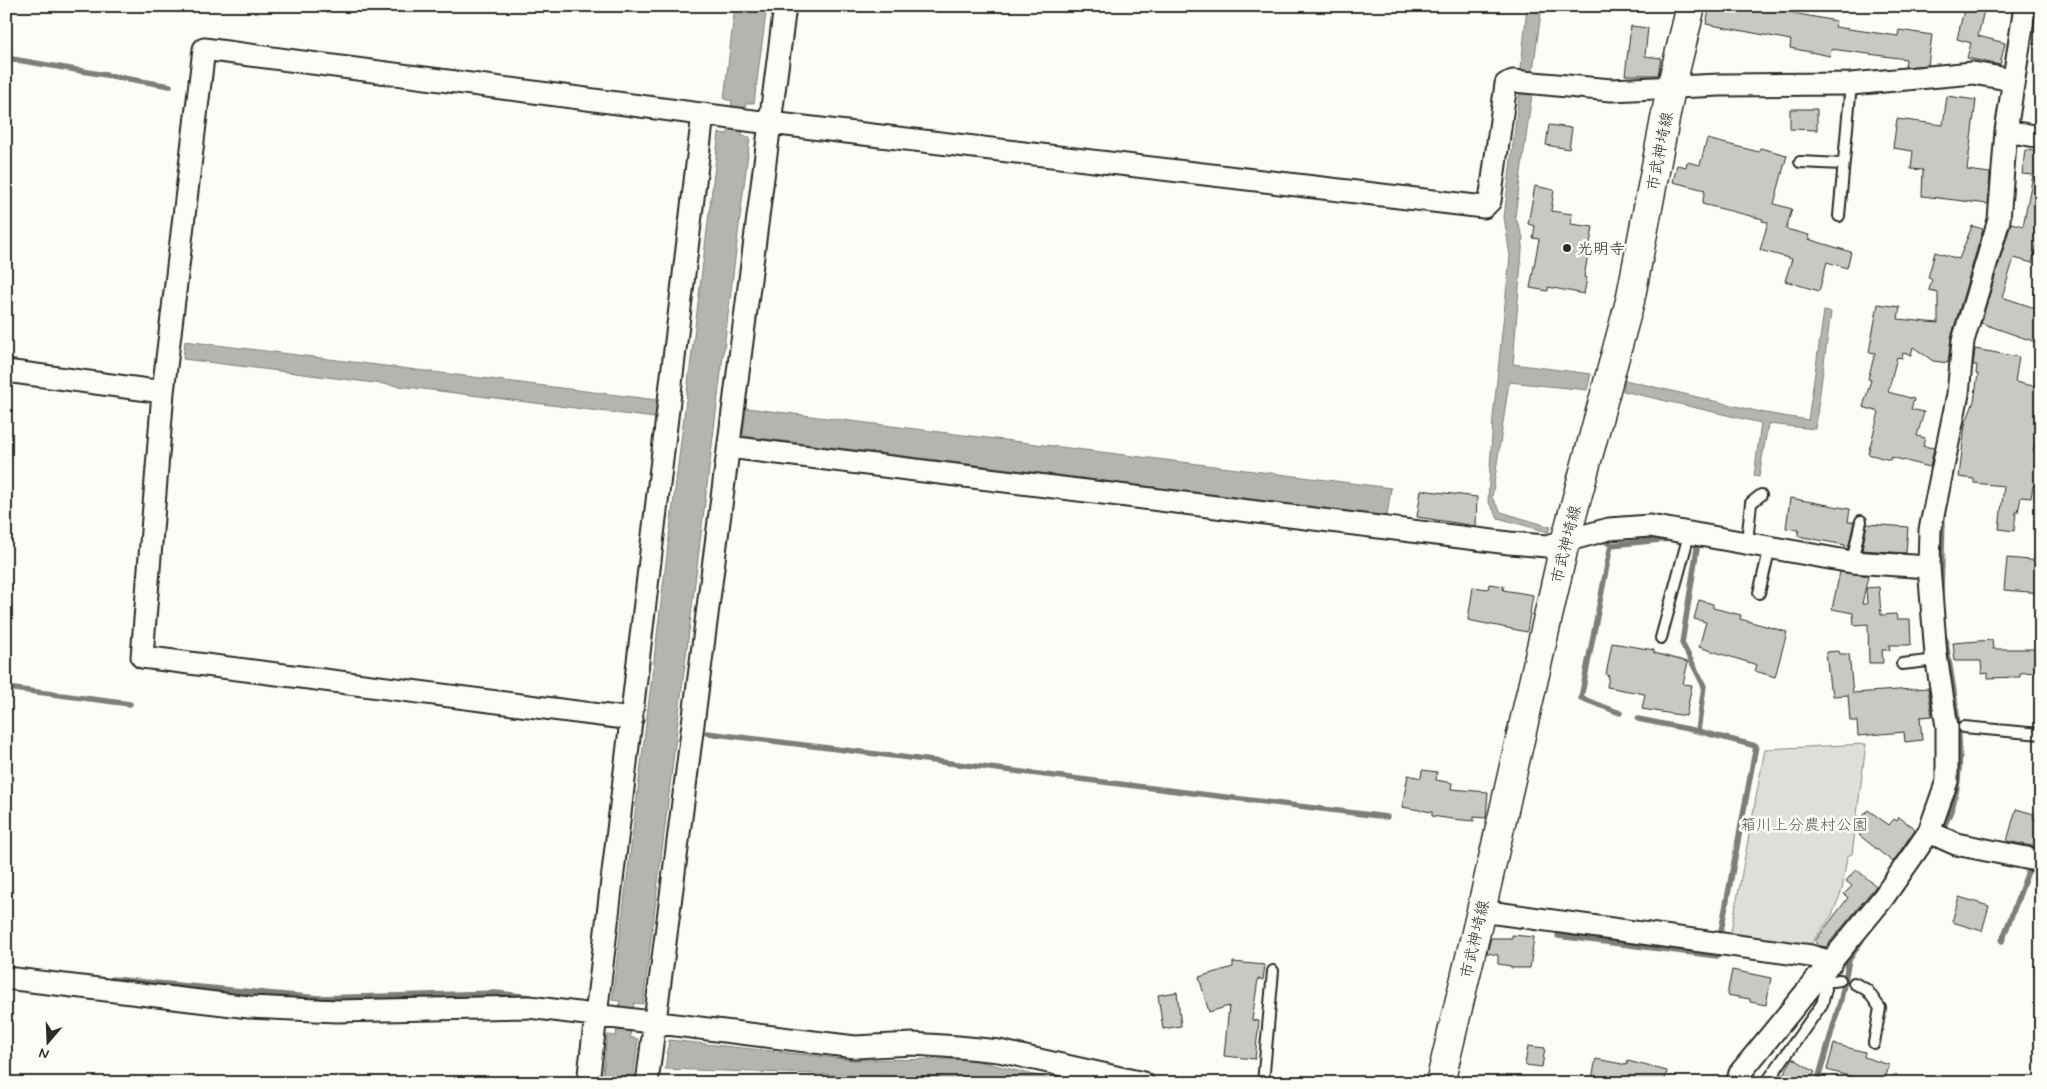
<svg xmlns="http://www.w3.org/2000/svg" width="2047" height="1089" font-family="Mynerve,'Klee One',sans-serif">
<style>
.green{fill:#dfdeda;stroke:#858482}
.water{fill:#b5b4b1;stroke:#7e7d7b}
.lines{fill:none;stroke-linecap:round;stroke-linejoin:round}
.stream{stroke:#7e7d7b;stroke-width:5.5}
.building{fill:#c9c8c4;stroke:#2b2b2b}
.lane-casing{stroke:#2b2b2b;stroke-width:14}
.street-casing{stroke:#2b2b2b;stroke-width:25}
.secondary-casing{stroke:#2b2b2b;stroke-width:31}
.lane{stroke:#fdfcf7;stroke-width:10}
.street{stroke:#fdfcf7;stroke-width:21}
.secondary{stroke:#fdfcf7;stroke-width:28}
.poi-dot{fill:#2b2b2b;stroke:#fdfcf7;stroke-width:2}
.labels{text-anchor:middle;stroke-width:5;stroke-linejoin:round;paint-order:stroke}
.street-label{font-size:16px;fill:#2b2b2b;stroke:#fdfcf7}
.poi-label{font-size:16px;fill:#2b2b2b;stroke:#fdfcf7;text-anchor:start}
.park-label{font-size:16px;fill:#585857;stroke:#fdfcf7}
</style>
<rect width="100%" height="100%" fill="#fdfcf7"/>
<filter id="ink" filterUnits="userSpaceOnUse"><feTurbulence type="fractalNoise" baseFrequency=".02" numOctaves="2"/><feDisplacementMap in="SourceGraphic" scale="10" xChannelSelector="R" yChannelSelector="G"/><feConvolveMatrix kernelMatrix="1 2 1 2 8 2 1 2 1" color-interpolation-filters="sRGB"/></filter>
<g filter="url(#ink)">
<!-- green -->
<path class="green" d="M1866 744 1852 854 1847 856 1842 890 1832 915 1808 948 1730 937 1765 749Z"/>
<!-- water -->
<path class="water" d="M735 6H767L754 103H746L742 136 750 137 643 1004 634 1003 630 1037 638 1039 633 1083H602L607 1035 616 1036 620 1001 612 1000 719 133 728 134 732 101 724 99Z
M1527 6H1542L1533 70 1527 71 1521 69Z
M1525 92 1532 94 1515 216 1523 237 1513 364 1591 374 1587 390 1509 382 1492 498 1501 512 1551 527 1548 532 1498 518 1488 501 1493 418 1510 256 1504 217 1519 95Z
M1824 311 1831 312 1815 429 1768 424 1759 477 1754 476 1761 423 1623 391 1625 380 1765 413 1808 420Z
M185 341 657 400 655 418 183 359Z
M746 408 1391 488 1387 516 743 436Z
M669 1040 853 1060 971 1059 1065 1083H981L965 1079 665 1069Z"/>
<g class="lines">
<!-- stream -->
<path class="stream" d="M6 58 170 86
M1604 540 1611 545 1581 698 1620 713
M1698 542 1682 643 1704 686 1698 731
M1611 545 1670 539
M1941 592 1943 516
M6 688 130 704
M1638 719 1698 731 1756 746 1721 931
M707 733 1387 817
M1940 832C1975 783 1954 692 1945 638
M1558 936 1717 956
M2002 941 2029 869 2041 872
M112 979 319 998 496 993 531 997
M1817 1083 1841 999 1849 960 1863 938"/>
</g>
<!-- building -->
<path class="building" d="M1710 6H1756L1836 21 1835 27 1898 36 1899 30 1932 35 1928 65 1905 67 1906 59 1831 49 1830 56 1790 48 1791 40 1706 24Z
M1965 6H1985L1978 36 2005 43 2000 65 1967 58 1971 43 1957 39Z
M1631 26 1648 28 1645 56 1661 58 1658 75H1625Z
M1947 96 1976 100 1967 170 1990 173 1988 204 1922 196 1923 170 1911 169 1913 151 1893 148 1897 119 1943 125Z
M1790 109H1817V130L1790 129Z
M1549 125 1572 128 1569 149 1546 145Z
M1707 139 1759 152 1760 148 1787 155 1774 204 1792 209 1786 229 1809 235 1808 239 1851 252 1847 268 1827 262 1819 291 1785 281 1792 259 1760 250 1768 222 1762 221 1763 219 1702 204 1705 190 1673 182 1677 165 1686 167 1687 162 1700 165Z
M2025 150 2041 152V230L2032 263 2014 258 2002 297 2041 310V344L1981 323 2011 223 2023 226 2033 175 2022 174Z
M1535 186 1554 190 1551 211 1572 214 1571 224 1593 227 1584 277 1587 278 1584 294 1548 287V291L1530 288 1539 239 1533 238 1535 226 1528 224Z
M1972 226 1983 229 1951 338 1948 363 1933 361 1913 347 1911 355 1903 353 1902 358 1897 357 1888 392 1914 399 1911 409 1924 412 1917 436 1925 438 1923 446 1934 448 1930 467 1891 457 1890 460 1868 454 1879 412 1863 407 1871 380 1868 379 1875 353 1869 352 1878 304 1900 307 1898 319 1938 323V292L1929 290 1932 279 1928 278 1935 252 1959 259Z
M1975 349 2019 357 2015 382 2038 387 2037 393 2041 394V420L2033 452 2041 454V487L2033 486 2031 498 2021 497 2018 512H2016L2014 531 1999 529 2004 486 1974 483V479L1959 477 1965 425 1974 401 1978 374H1976L1977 365H1973Z
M1421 490 1477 497 1476 526 1417 517Z
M1790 498 1850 509 1848 522H1854L1848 549 1845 548V545L1798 536 1799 530 1786 528Z
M1867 524 1908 527 1906 553 1862 550Z
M2007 558 2041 561V593L2004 590Z
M1840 572 1868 576 1862 604H1867L1866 588 1879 587 1881 615 1896 614 1897 619H1910L1911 645H1889L1890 650H1882L1883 663H1869L1868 624 1854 625 1853 613 1832 609Z
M1489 584 1504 586 1503 590 1533 595 1527 632 1468 620 1473 587 1488 589Z
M1699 600 1713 604V608L1741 615 1740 619 1787 632 1775 677 1755 671 1757 665 1699 647 1706 622 1694 619Z
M1992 640 1993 649H2038V672L2020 673V677L1988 678V673L1982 674 1981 661H1955L1953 643Z
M1612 643 1654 650V653L1688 662 1683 684 1692 685 1686 716 1642 709 1645 694 1607 687 1609 676 1606 675Z
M1839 651 1840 654H1849L1853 693 1928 688 1932 716 1920 717 1922 740 1905 742 1904 732 1858 736 1857 721H1850L1848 695 1833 696 1832 688H1830L1826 652Z
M1422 770 1437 772 1436 780 1452 783 1451 789 1488 792 1486 818 1474 817V821L1452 819 1432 816V812L1402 807 1408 775 1421 778Z
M2016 809 2034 814 2033 818 2041 820V848L2007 841Z
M1868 810 1889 825 1894 819 1897 821 1899 817 1915 829 1893 862 1859 835 1866 826 1859 821Z
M1856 869 1876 886 1826 947 1820 946 1815 941 1848 898 1844 894 1852 886 1846 881Z
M1959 897 1989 906 1982 931 1952 922Z
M1512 935 1534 937 1530 968H1511V966L1498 964V955L1487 953 1491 938H1512Z
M1233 962 1265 965 1263 980 1258 979 1252 1020 1259 1021 1255 1059 1224 1056 1229 1006 1209 1012 1199 977 1233 967Z
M1732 970 1771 978 1766 1005 1750 1002V999L1727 995Z
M1177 992 1181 1026 1163 1029 1158 995Z
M1834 1044 1865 1052 1864 1057 1889 1065 1884 1083H1852L1853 1077 1827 1070Z
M1528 1046 1545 1048 1542 1067 1525 1065Z
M1793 1058 1815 1072 1808 1083H1778Z
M1596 1059 1627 1065 1628 1061 1667 1071 1664 1083H1591Z"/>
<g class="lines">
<!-- lane casing -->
<g class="lane-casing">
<path id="lane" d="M1800 162 1842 164
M1839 216 1851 84
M1747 542 1751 503 1761 495
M1852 562 1861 521
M1759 593 1770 547
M1661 638 1690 531
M1902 664 1937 660
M1964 727 2041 734
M1825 982 1840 980
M1854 983 1867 990 1880 1008 1874 1043
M1263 1083 1273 971
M1766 1083 1822 1004 1826 989 1824 973"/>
</g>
<!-- street casing -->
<g class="street-casing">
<path id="street" d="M2006 131 2041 137
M6 371 163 392
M729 447 1509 543 1547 546 1609 529 1650 526 1852 562 1929 567
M632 719 142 657 163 392 204 49 770 123 1484 207 1490 201 1506 84 1513 81 1611 90 1720 85 1851 84 1973 73 2013 80
M1929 832 1956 844 2041 861
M1481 911 1811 956 1832 962
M6 978 249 1007 337 1011 529 1007 855 1047 913 1044 958 1047 999 1051 1143 1083
M588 1083 703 114
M647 1083 785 6
M1737 1083 1740 1073 1883 898 1929 832 1947 781V727L1936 655 1929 567 1930 530 1958 394 1963 341 1999 220 2006 131 2025 6"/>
</g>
<!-- secondary casing -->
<g class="secondary-casing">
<path id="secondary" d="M1440 1083 1481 911 1565 542 1630 301 1671 88 1691 6"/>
</g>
<!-- lane -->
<use href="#lane" class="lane"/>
<!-- street -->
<use href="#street" class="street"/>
<!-- secondary -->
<use href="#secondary" class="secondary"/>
</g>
</g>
<!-- markers -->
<circle class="poi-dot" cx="1567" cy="248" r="5"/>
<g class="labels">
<!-- street labels -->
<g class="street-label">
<text transform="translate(1659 151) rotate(-79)" y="6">市武神埼線</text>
<text transform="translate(1565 544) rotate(-76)" y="6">市武神埼線</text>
<text transform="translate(1474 939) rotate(-77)" y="6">市武神埼線</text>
</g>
<!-- poi labels -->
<g class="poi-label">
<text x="1577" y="254">光明寺</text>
</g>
<!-- park labels -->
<g class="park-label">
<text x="1804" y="830">箱川上分農村公園</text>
</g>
</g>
<!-- margin -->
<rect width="2047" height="1089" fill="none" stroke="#fdfcf7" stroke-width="25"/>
<rect x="12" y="12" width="2022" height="1064" fill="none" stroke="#2b2b2b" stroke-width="2" filter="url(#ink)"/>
<!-- north arrow -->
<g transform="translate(48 1042) rotate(199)" stroke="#fdfcf7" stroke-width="4" paint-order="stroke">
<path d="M0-4L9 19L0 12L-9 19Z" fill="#2b2b2b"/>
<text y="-8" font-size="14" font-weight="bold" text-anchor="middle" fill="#2b2b2b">N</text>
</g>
</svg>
